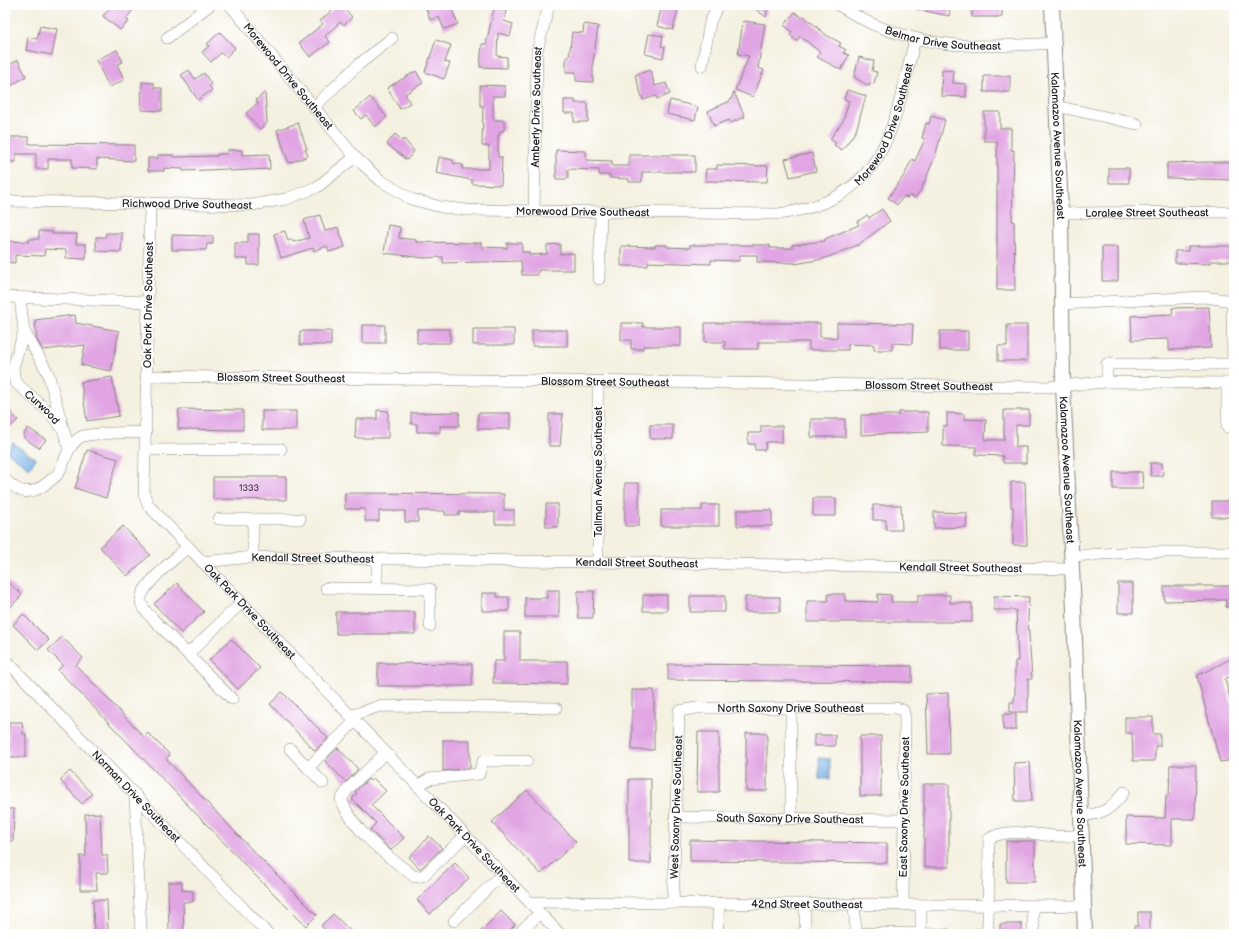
<svg xmlns="http://www.w3.org/2000/svg" width="1239" height="939" font-family="'Balsamiq Sans',sans-serif">
<style>
.water{fill:#75b0e6;stroke:#486681}
.building{fill:#e1a5e3}
.lines{fill:none;stroke-linecap:round;stroke-linejoin:round}
.minor-casing{stroke:#88867e;stroke-width:12}
.major-casing{stroke:#88867e;stroke-width:16}
.minor{stroke:#fff;stroke-width:11}
.major{stroke:#fff;stroke-width:14}
.labels{text-anchor:middle;stroke-width:4;stroke-linejoin:round;paint-order:stroke}
.number-label{font-size:9px;fill:#4d3e4e}
.street-label{font-size:11px;fill:#1c1c1c;stroke:#fff}
</style>
<rect width="100%" height="100%" fill="#fff"/>
<filter id="ink" filterUnits="userSpaceOnUse"><feTurbulence type="fractalNoise" baseFrequency=".025" numOctaves="2"/><feDisplacementMap in="SourceGraphic" scale="8" xChannelSelector="R" yChannelSelector="G"/><feConvolveMatrix kernelMatrix="1 2 1 2 8 2 1 2 1" color-interpolation-filters="sRGB"/></filter>
<filter id="wash" filterUnits="userSpaceOnUse"><feTurbulence type="fractalNoise" baseFrequency=".012" numOctaves="4" result="noise"/><feDisplacementMap in="SourceGraphic" scale="16" xChannelSelector="R" yChannelSelector="G"/><feGaussianBlur stdDeviation="0.9" result="paint"/><feColorMatrix in="noise" values="0 0 0 0 0 0 0 0 0 0 0 0 0 0 0 0 0 1.4 0 .05"/><feComposite in="paint" operator="in"/></filter>
<g filter="url(#wash)">
<rect width="100%" height="100%" fill="#f4f1e1"/>
<!-- water -->
<path class="water" d="M13 443 36 459 29 468 7 452Z
M819 758 830 759V779H819Z"/>
<g id="blocks">
<!-- building -->
<path class="building" d="M112 5H137L126 19 129 21 120 30 103 16Z
M338 5H341L352 17 344 25 340 22 325 36 330 42 310 57 299 43 323 24 320 21Z
M425 5H450L458 24 444 29 439 17 430 20Z
M662 5H679L673 30 657 26Z
M750 5H768L766 17Z
M916 5H951L949 16 916 9Z
M972 5H1002V17H972Z
M494 9 506 11 504 21 513 24 510 36 498 33 497 56 507 57V68L480 67 482 44H486Z
M795 12 802 18 804 16 826 35 841 43 839 46 846 50 843 53 849 55 841 70 817 57 820 52 800 36 797 41 790 35 792 32 784 25Z
M743 21 765 24 758 68 764 70 753 97 735 90 749 56 738 54Z
M584 24 598 26 593 62V82L576 81V72H566V57H569L572 32 583 33Z
M40 26 57 29 52 55 26 50 28 37 37 39Z
M220 32 235 48 226 57 221 53 211 62 202 52 209 46 207 44Z
M649 34 663 36 661 46 665 47 663 58 645 54Z
M436 40 451 45 445 62 450 63 444 79 425 72Z
M117 50 123 62 117 64 124 80 109 87 96 60Z
M859 57 874 61 872 71 877 72 874 84 870 83 869 86 854 77Z
M18 60 26 76 5 90V67Z
M189 70 195 79 204 73 211 84 209 86 212 90 198 100 181 75Z
M650 70 655 86 666 83 670 94 657 99 656 96 643 100 635 75Z
M942 70 954 71 953 83 966 84V97L941 96Z
M416 71 423 83 405 94 410 103 400 109 387 88Z
M984 76H1010V92H984Z
M142 82 154 83V88H162V111L141 110Z
M480 85 505 86V96H493V120H504V131H500V135H498V157H502L501 185 472 184V180L436 173 439 157 453 160V163L463 165 462 169H489V146H482L483 106H480Z
M847 90 866 96 856 131 842 150 834 145 836 143 830 139 843 121 849 101 844 99Z
M265 92 267 123 260 129 246 113 258 103 256 100Z
M734 92 745 117 730 123 729 120 714 126 708 111 730 101Z
M370 97 387 117 375 127 366 115 361 119 354 111Z
M564 100H575V103H588V122H574V113H564Z
M670 100 698 107 695 120 667 114Z
M984 112H1000V128H1011V150H1014L1012 221H1014L1015 290H997V141H984Z
M931 116 945 120 935 157 921 190 915 198 910 195 907 198 904 196 897 205 888 198 905 174 912 159 915 161 925 139 922 138 926 123 929 124Z
M298 123 307 149H305L308 156 289 163 277 130Z
M395 134 403 141 404 139 414 151 407 160 387 144Z
M7 137H29V144L134 145V161L97 159V169L72 168V159H48V169H36V154H16V162H5Z
M227 150H242V155L269 154 270 169 229 171V169L183 171V169L164 168V171H148V158H158V155H173V157L217 156V154H227Z
M556 150 586 151V160L612 161V166H629V155H695V172H642V182H629V179L610 178V175H599V170L568 169V179H556Z
M812 153 816 171 790 177 785 159Z
M1212 162H1234V180L1167 178V163Z
M717 165 768 166 767 182 705 181 706 169H717Z
M1109 168H1129V183H1109Z
M882 209 890 221 858 245 823 259 795 264V263L757 262V255H740L739 261 711 260V264L648 262V266H621V246L655 247V245H667V247L690 248V245H770V248H792V245L825 241V239L859 225 857 222 867 215 869 218Z
M320 215 325 231 338 227 345 247 329 252 327 246 314 251 313 248 281 258 274 234 285 231 288 241 292 239 293 242 309 238 304 220Z
M388 225 400 227 399 238 416 240V242L482 243V247L507 248V243H522V252H529V255L547 254V245L560 244V254L574 253V270H538V275H522L521 261 443 263V257L424 258 384 253Z
M39 231 53 232 52 234H77L76 244H86V259L66 258V250L45 249 44 256 15 255V263L5 262V241L29 242V239H39Z
M106 233H122L121 252 96 251V237H105Z
M248 234H259V265H248V259H235V243H248Z
M172 235 213 236V244H207L206 250H172Z
M1188 246H1234V261H1210V264L1175 263V251H1188Z
M1102 247H1118V281H1102Z
M1209 307 1211 348 1169 350V339L1132 340 1131 316 1173 314 1172 308Z
M75 315 76 323 119 331 111 371 81 365 85 345 43 350 37 340 35 320Z
M621 323H643V327H681V346H643V349H631V340H621Z
M705 323H820V337L837 338V323L913 324 912 344 892 343V350H874V345L848 344V350H809V342H758V349H725V342H705Z
M362 325H385V343H362Z
M1007 325H1027V361H998V346H1007Z
M417 329H450V343H417Z
M473 329H514V345H473Z
M532 330H567V346H532Z
M300 331H331V345H300Z
M940 331H968V350H940Z
M112 377 119 416 87 421 81 382Z
M5 406 18 420 5 432Z
M179 409 243 410V430L178 429Z
M377 410 388 411V438H355L356 419H377Z
M1004 410H1029V425H1016V447H1026V463H1003V456L976 455V447L943 446V426H947V413L964 414V419L986 420 985 440H1004Z
M262 411H296V430H262Z
M459 412V426H440V432H417V424H411V413Z
M899 412H928V432L861 435V415H899Z
M478 413H510V429H478Z
M549 414H563L560 446H549Z
M811 419H845V437H811Z
M650 425H673V439H650Z
M761 426H782V442H766L765 450H755V444H748V433H761Z
M28 428 46 440 39 448 24 438V434Z
M87 450 118 459 106 498 75 488Z
M1150 463H1162L1163 476H1151Z
M1113 472H1142L1143 489H1113Z
M213 477H286V500L213 499Z
M1011 482H1025L1027 545H1013V507H1011Z
M625 483H639V526H625Z
M345 493 504 494V510H514V524H495V512H459V515H445V511H418V522H405V511H379V521H365V509H345Z
M813 498H836V516H813Z
M1212 501H1234V517H1212Z
M546 504H558V527H546Z
M702 505H719V526H661V510H702Z
M873 505H901L902 530H886V520H873Z
M737 510H772V526H737Z
M934 512 967 513 966 527 934 528Z
M123 526 150 555 127 576 100 547Z
M5 579 22 595 5 613Z
M177 583 204 612 181 633 154 604Z
M1118 583H1133V613H1118Z
M1164 586H1234V607H1226V600L1164 601Z
M547 590H559V617H525V598H547Z
M578 591H594L593 618H578Z
M482 593H497V597H509V611H482Z
M828 594H845V601L878 602V594L891 595V602H918V595H950V603H972V622H807V601H828Z
M643 595H667V611H643Z
M690 596H725V612H690Z
M994 596 1029 597 1028 619 1032 679H1028V712H1010V702H1014L1015 692V661H1018L1016 610H994Z
M745 597H780V612H745Z
M336 612H415V634H336Z
M23 614 49 640 38 650 13 625Z
M504 632H520V661H567V684L493 683 494 661H504Z
M62 637 83 658 76 665 144 737 148 733 170 755 166 759 255 853 317 915 306 926 253 873 58 670 63 665 48 650Z
M231 639 260 668 238 689 209 660Z
M1234 657V675L1225 679 1234 715V760L1220 762 1197 676Z
M378 663 472 664V686H378Z
M668 664 912 666V682L668 680Z
M632 690H654V750H632Z
M282 692 328 738 315 751 270 704Z
M948 693 949 754H928L926 694Z
M1003 714H1016V730H1003Z
M1125 717H1153V734H1160V746H1155V761H1133L1132 733H1125Z
M8 722H22L23 734H26V757H9V750H5V740H9Z
M698 732H719V792H697Z
M746 733H767V791H746Z
M814 735H835V746H814Z
M860 736H881V796H860Z
M443 740H470V768L443 771Z
M338 748 358 769 346 782 325 761Z
M1030 762 1032 801H1015L1014 763Z
M1170 765H1196L1195 819H1172V845L1126 844V817L1165 818 1166 795H1169Z
M70 771 92 794 82 804 60 780Z
M373 778 386 791 371 805 404 838 391 850 370 830 376 823 352 799 357 793 355 792 368 779 370 781Z
M629 779H651V863H629Z
M924 784H949V867H924Z
M527 790 576 842 541 874 492 822Z
M5 809H14L13 841H5Z
M100 813 102 855H107L108 873H96L97 890H80V856H86L85 814Z
M429 836 442 848 420 869 409 857Z
M690 840 887 843V863L690 861Z
M1006 841H1035V882H1006Z
M455 863 469 878 430 914 417 900Z
M168 882H182V890L193 891V902H183L184 934H169Z
M93 900H107L108 932H94Z
M501 911 515 925 506 934H478Z
M1138 912H1150V934H1134V926H1138Z
M333 914 354 934H330L321 926Z
M1000 924H1022V934H1000Z"/>
</g>
</g>
<g filter="url(#ink)">
<use href="#blocks" fill-opacity="0" stroke="#88867e" stroke-width="1"/>
<g class="lines">
<!-- minor casing -->
<g class="minor-casing">
<g id="minor">
<path id="s1" d="M230 5 355 157 380 180 411 199 441 207 467 210 778 214C887 200 893 128 915 39"/>
<path id="s2" d="M838 5C849 11 859 18 870 23 933 51 987 47 1053 43"/>
<path d="M167 38 210 5"/>
<path d="M702 66 710 22 718 5"/>
<path d="M315 106 358 65 392 38"/>
<path d="M1056 106 1137 124"/>
<path id="s3" d="M5 201 252 205 286 199 317 187 355 157"/>
<path id="s4" d="M150 205 144 494 148 505 560 934"/>
<path id="s5" d="M534 211 537 51 549 5"/>
<path id="s6" d="M1061 213 1234 212"/>
<path d="M599 279 601 212"/>
<path d="M5 297 147 302"/>
<path id="s7" d="M20 298 24 331 13 368 15 382 48 411 63 429 69 448"/>
<path d="M1232 301 1233 364"/>
<path d="M1061 304 1204 297 1234 301"/>
<path d="M24 331 48 373 62 424"/>
<path id="s8" d="M147 376 1046 387 1107 382V364H1234"/>
<path d="M1107 382 1234 383"/>
<path d="M1227 427V383"/>
<path d="M146 450 281 449"/>
<path d="M5 479C19 494 31 496 47 483 50 480 55 478 57 475 66 463 66 447 79 438 87 432 134 433 146 432"/>
<path d="M219 519H300"/>
<path d="M253 519V557"/>
<path d="M187 547C177 558 139 586 141 601 141 607 147 612 151 617L232 699"/>
<path d="M1071 556 1135 552H1234"/>
<path id="s9" d="M202 562 253 557 1072 569"/>
<path d="M598 562V381"/>
<path d="M326 588 430 589V626"/>
<path d="M377 589V559"/>
<path d="M188 654 241 603"/>
<path id="s10" d="M5 659 268 934"/>
<path d="M350 716 380 706 556 708"/>
<path d="M290 749 308 768"/>
<path d="M385 753 348 789 341 800C356 834 386 855 415 877L423 876 465 836"/>
<path d="M323 783 308 768 355 721"/>
<path d="M417 786 429 779 479 774 483 761H527"/>
<path d="M135 794 141 934"/>
<path d="M1081 816C1102 814 1111 810 1124 792"/>
<path id="s11" d="M675 817 905 820"/>
<path d="M791 818V708"/>
<path id="s12" d="M530 902 1084 906"/>
<path id="s13" d="M673 903 679 711 696 708H896L903 710 905 718 903 905"/>
<path d="M854 905 856 933 946 934"/>
<path d="M1032 906 1034 934"/>
<path d="M454 921 502 874"/>
<path d="M921 933V905"/>
<path d="M518 934 540 913"/>
<path d="M717 934 719 904"/>
<path d="M805 934V904"/>
<path d="M978 934H986L988 925 989 839C1004 828 1035 834 1053 836 1063 837 1073 836 1082 835"/>
</g>
</g>
<!-- major casing -->
<g class="major-casing">
<g id="major">
<path id="s14" d="M1052 5 1061 213 1063 386 1074 609 1085 934"/>
</g>
</g>
<!-- minor -->
<use href="#minor" class="minor"/>
<!-- major -->
<use href="#major" class="major"/>
</g>
</g>
<g class="labels">
<!-- number labels -->
<g class="number-label">
<text x="249" y="491">1333</text>
</g>
<!-- street labels -->
<g class="street-label">
<text dy="4" stroke="none"><textPath href="#s2" startOffset="112">Belmar Drive Southeast</textPath></text>
<text dy="4" stroke="none"><textPath href="#s1" startOffset="92">Morewood Drive Southeast</textPath></text>
<text dy="4" stroke="none"><textPath href="#s5" startOffset="104">Amberly Drive Southeast</textPath></text>
<text dy="4" stroke="none"><textPath href="#s1" startOffset="787">Morewood Drive Southeast</textPath></text>
<text dy="4" stroke="none"><textPath href="#s14" startOffset="141">Kalamazoo Avenue Southeast</textPath></text>
<text dy="4" stroke="none"><textPath href="#s3" startOffset="182">Richwood Drive Southeast</textPath></text>
<text dy="4" stroke="none"><textPath href="#s1" startOffset="440">Morewood Drive Southeast</textPath></text>
<text dy="4" stroke="none"><textPath href="#s6" startOffset="86">Loralee Street Southeast</textPath></text>
<text transform="translate(148 305) rotate(-89)" y="4">Oak Park Drive Southeast</text>
<text dy="4" stroke="none"><textPath href="#s8" startOffset="134">Blossom Street Southeast</textPath></text>
<text dy="4" stroke="none"><textPath href="#s8" startOffset="458">Blossom Street Southeast</textPath></text>
<text dy="4" stroke="none"><textPath href="#s8" startOffset="782">Blossom Street Southeast</textPath></text>
<text dy="4" stroke="none"><textPath href="#s7" startOffset="123">Curwood</textPath></text>
<text dy="4" stroke="none"><textPath href="#s14" startOffset="465">Kalamazoo Avenue Southeast</textPath></text>
<text transform="translate(598 472) rotate(-90)" y="4">Tallman Avenue Southeast</text>
<text dy="4" stroke="none"><textPath href="#s9" startOffset="111">Kendall Street Southeast</textPath></text>
<text dy="4" stroke="none"><textPath href="#s9" startOffset="435">Kendall Street Southeast</textPath></text>
<text dy="4" stroke="none"><textPath href="#s9" startOffset="759">Kendall Street Southeast</textPath></text>
<text dy="4" stroke="none"><textPath href="#s4" startOffset="448">Oak Park Drive Southeast</textPath></text>
<text dy="4" stroke="none"><textPath href="#s13" startOffset="304">North Saxony Drive Southeast</textPath></text>
<text dy="4" stroke="none"><textPath href="#s14" startOffset="789">Kalamazoo Avenue Southeast</textPath></text>
<text dy="4" stroke="none"><textPath href="#s10" startOffset="190">Norman Drive Southeast</textPath></text>
<text dy="4" stroke="none"><textPath href="#s13" startOffset="96">West Saxony Drive Southeast</textPath></text>
<text transform="translate(904 807) rotate(-89)" y="4">East Saxony Drive Southeast</text>
<text dy="4" stroke="none"><textPath href="#s11" startOffset="115">South Saxony Drive Southeast</textPath></text>
<text dy="4" stroke="none"><textPath href="#s4" startOffset="772">Oak Park Drive Southeast</textPath></text>
<text dy="4" stroke="none"><textPath href="#s12" startOffset="277">42nd Street Southeast</textPath></text>
</g>
</g>
<!-- margin -->
<rect width="1239" height="939" fill="none" stroke="#fff" stroke-width="20"/>
</svg>
